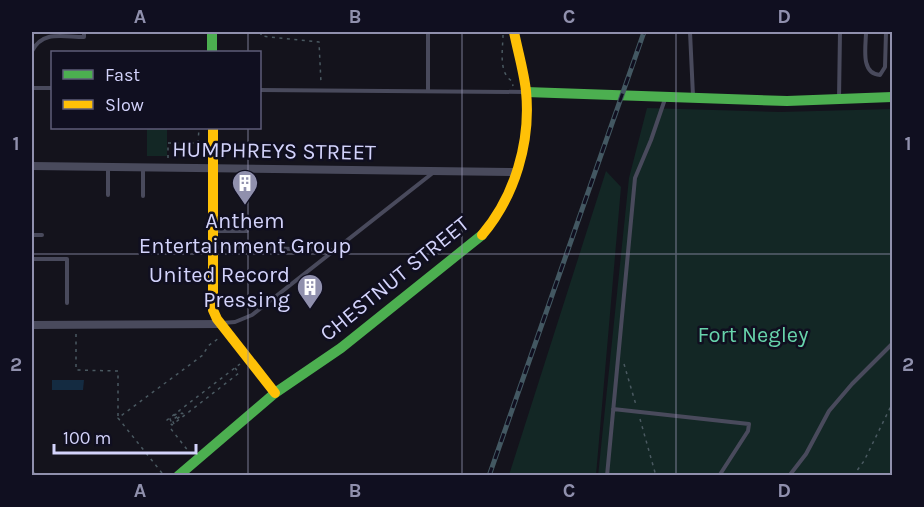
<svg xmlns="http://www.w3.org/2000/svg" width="924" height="507" font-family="Karla,sans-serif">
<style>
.green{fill:#132725}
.water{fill:#142b41}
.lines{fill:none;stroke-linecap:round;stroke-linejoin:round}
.path{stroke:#4a5961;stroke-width:1.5;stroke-dasharray:3 4.5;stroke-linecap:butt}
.lane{stroke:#494a5c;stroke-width:4}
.street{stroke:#494a5c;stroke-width:8}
.fast{stroke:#4caf50;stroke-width:10}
.slow{stroke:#ffc107;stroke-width:10}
.rail-casing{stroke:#435862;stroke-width:5}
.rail{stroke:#100f20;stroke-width:3;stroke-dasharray:9;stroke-linecap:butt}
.grid{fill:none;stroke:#9090ad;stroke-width:1.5;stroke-opacity:0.55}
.labels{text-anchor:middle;stroke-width:5;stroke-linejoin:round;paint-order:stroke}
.street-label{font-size:22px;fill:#d3d3fb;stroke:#100f20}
.poi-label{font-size:22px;fill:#d3d3fb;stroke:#100f20}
.park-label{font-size:22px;fill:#67d3ab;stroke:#100f20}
.neatline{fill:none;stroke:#9090ad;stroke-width:2}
.grid-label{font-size:20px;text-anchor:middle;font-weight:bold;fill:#9090ad}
</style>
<rect width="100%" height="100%" fill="#14131c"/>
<!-- green -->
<path class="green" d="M647 108 780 112 892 109V475L598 476 629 178Z
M147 128H167V156H147Z
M606 171 621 187 596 475H509Z"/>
<!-- water -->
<path class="water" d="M52 380H84L83 390H52Z"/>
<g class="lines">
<!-- path -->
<path class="path" d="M261 32V36L319 42 321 83
M503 35C503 48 498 73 512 81L513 86
M168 158V143H198L199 128
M76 334V370L118 371V417
M624 364 636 405
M235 368 239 373 172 425 167 420 240 364
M640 419 656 476
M174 424 173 422 183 414 182 413 171 421 170 419 180 411
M171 429 189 452
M32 471 39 476
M162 473 118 418 203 355 208 346 219 338
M853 476 864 461 892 404"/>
<!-- lane -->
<path class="lane" d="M428 32V90
M690 32 693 96
M866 32C866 46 860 74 880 75L885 67 886 32
M32 51C43 30 63 37 84 37V32
M32 88H52
M260 90 526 92
M839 99 840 32
M143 168V196
M108 195V168
M214 231H247
M32 235H42
M214 247 335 250
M32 259H67V303
M222 323 235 322 252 315 434 172
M613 409 749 424 748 431 719 476
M607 476 635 178 651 140 665 99
M789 476 806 454 829 411 852 384 892 344"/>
<!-- street -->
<path class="street" d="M32 166 517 172
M32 325 221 324"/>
<!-- fast -->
<path class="fast" d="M212 32V52
M526 92 787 101 892 97
M178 476 275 393 341 348 482 235"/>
<!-- slow -->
<path class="slow" d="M213 128V310L217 319 275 393
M482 235C515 196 531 142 526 91 524 72 518 52 514 32"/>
<!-- rail casing -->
<g class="rail-casing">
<path id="rail" d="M489 476 644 32"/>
</g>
<!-- rail -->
<use href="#rail" class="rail"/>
</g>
<!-- grid -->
<path class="grid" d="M248 32V52M462 32V476M676 32V476M248 128V476M32 254H892"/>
<!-- icons -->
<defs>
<g id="building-pin" transform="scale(1.35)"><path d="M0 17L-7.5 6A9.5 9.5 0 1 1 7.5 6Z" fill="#9090ad" stroke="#100f20"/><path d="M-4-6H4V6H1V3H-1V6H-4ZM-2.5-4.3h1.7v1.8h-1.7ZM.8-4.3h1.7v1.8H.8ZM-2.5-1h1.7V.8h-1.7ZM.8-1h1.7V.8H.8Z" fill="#fff"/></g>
</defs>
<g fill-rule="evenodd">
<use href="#building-pin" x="245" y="183"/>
<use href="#building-pin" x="310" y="287"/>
</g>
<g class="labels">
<!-- street labels -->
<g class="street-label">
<text transform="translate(274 150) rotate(1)" y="8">HUMPHREYS STREET</text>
<text transform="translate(394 278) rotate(-39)" y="8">CHESTNUT STREET</text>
</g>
<!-- poi labels -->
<g class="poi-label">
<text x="245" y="228">Anthem<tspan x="245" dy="25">Entertainment Group</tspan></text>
<text x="290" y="282" text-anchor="end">United Record<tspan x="290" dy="25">Pressing</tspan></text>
</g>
<!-- park labels -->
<g class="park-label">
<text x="753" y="342">Fort Negley</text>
</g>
</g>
<!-- border -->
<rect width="924" height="507" fill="none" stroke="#100f20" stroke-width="66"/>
<!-- legend -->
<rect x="51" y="51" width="210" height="78" fill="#100f20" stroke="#5e5d78" stroke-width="1.5"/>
<rect x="63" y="70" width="30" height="9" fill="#4caf50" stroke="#5e5d78" stroke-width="1.5"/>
<text x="105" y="81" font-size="18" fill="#d3d3fb">Fast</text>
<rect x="63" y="100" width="30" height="9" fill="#ffc107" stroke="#5e5d78" stroke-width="1.5"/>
<text x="105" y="111" font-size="18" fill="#d3d3fb">Slow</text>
<!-- scale -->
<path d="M54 444v9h142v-9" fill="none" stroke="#d3d3fb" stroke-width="3"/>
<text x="63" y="444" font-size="18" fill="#d3d3fb" stroke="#100f20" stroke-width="4.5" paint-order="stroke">100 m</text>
<rect x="33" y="33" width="858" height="441" class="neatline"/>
<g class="grid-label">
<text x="140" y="23">A</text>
<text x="355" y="23">B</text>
<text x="569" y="23">C</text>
<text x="784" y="23">D</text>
<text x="16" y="150">1</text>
<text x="908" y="150">1</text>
<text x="16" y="371">2</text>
<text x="908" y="371">2</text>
<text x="140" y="497">A</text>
<text x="355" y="497">B</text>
<text x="569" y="497">C</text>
<text x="784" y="497">D</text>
</g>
</svg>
